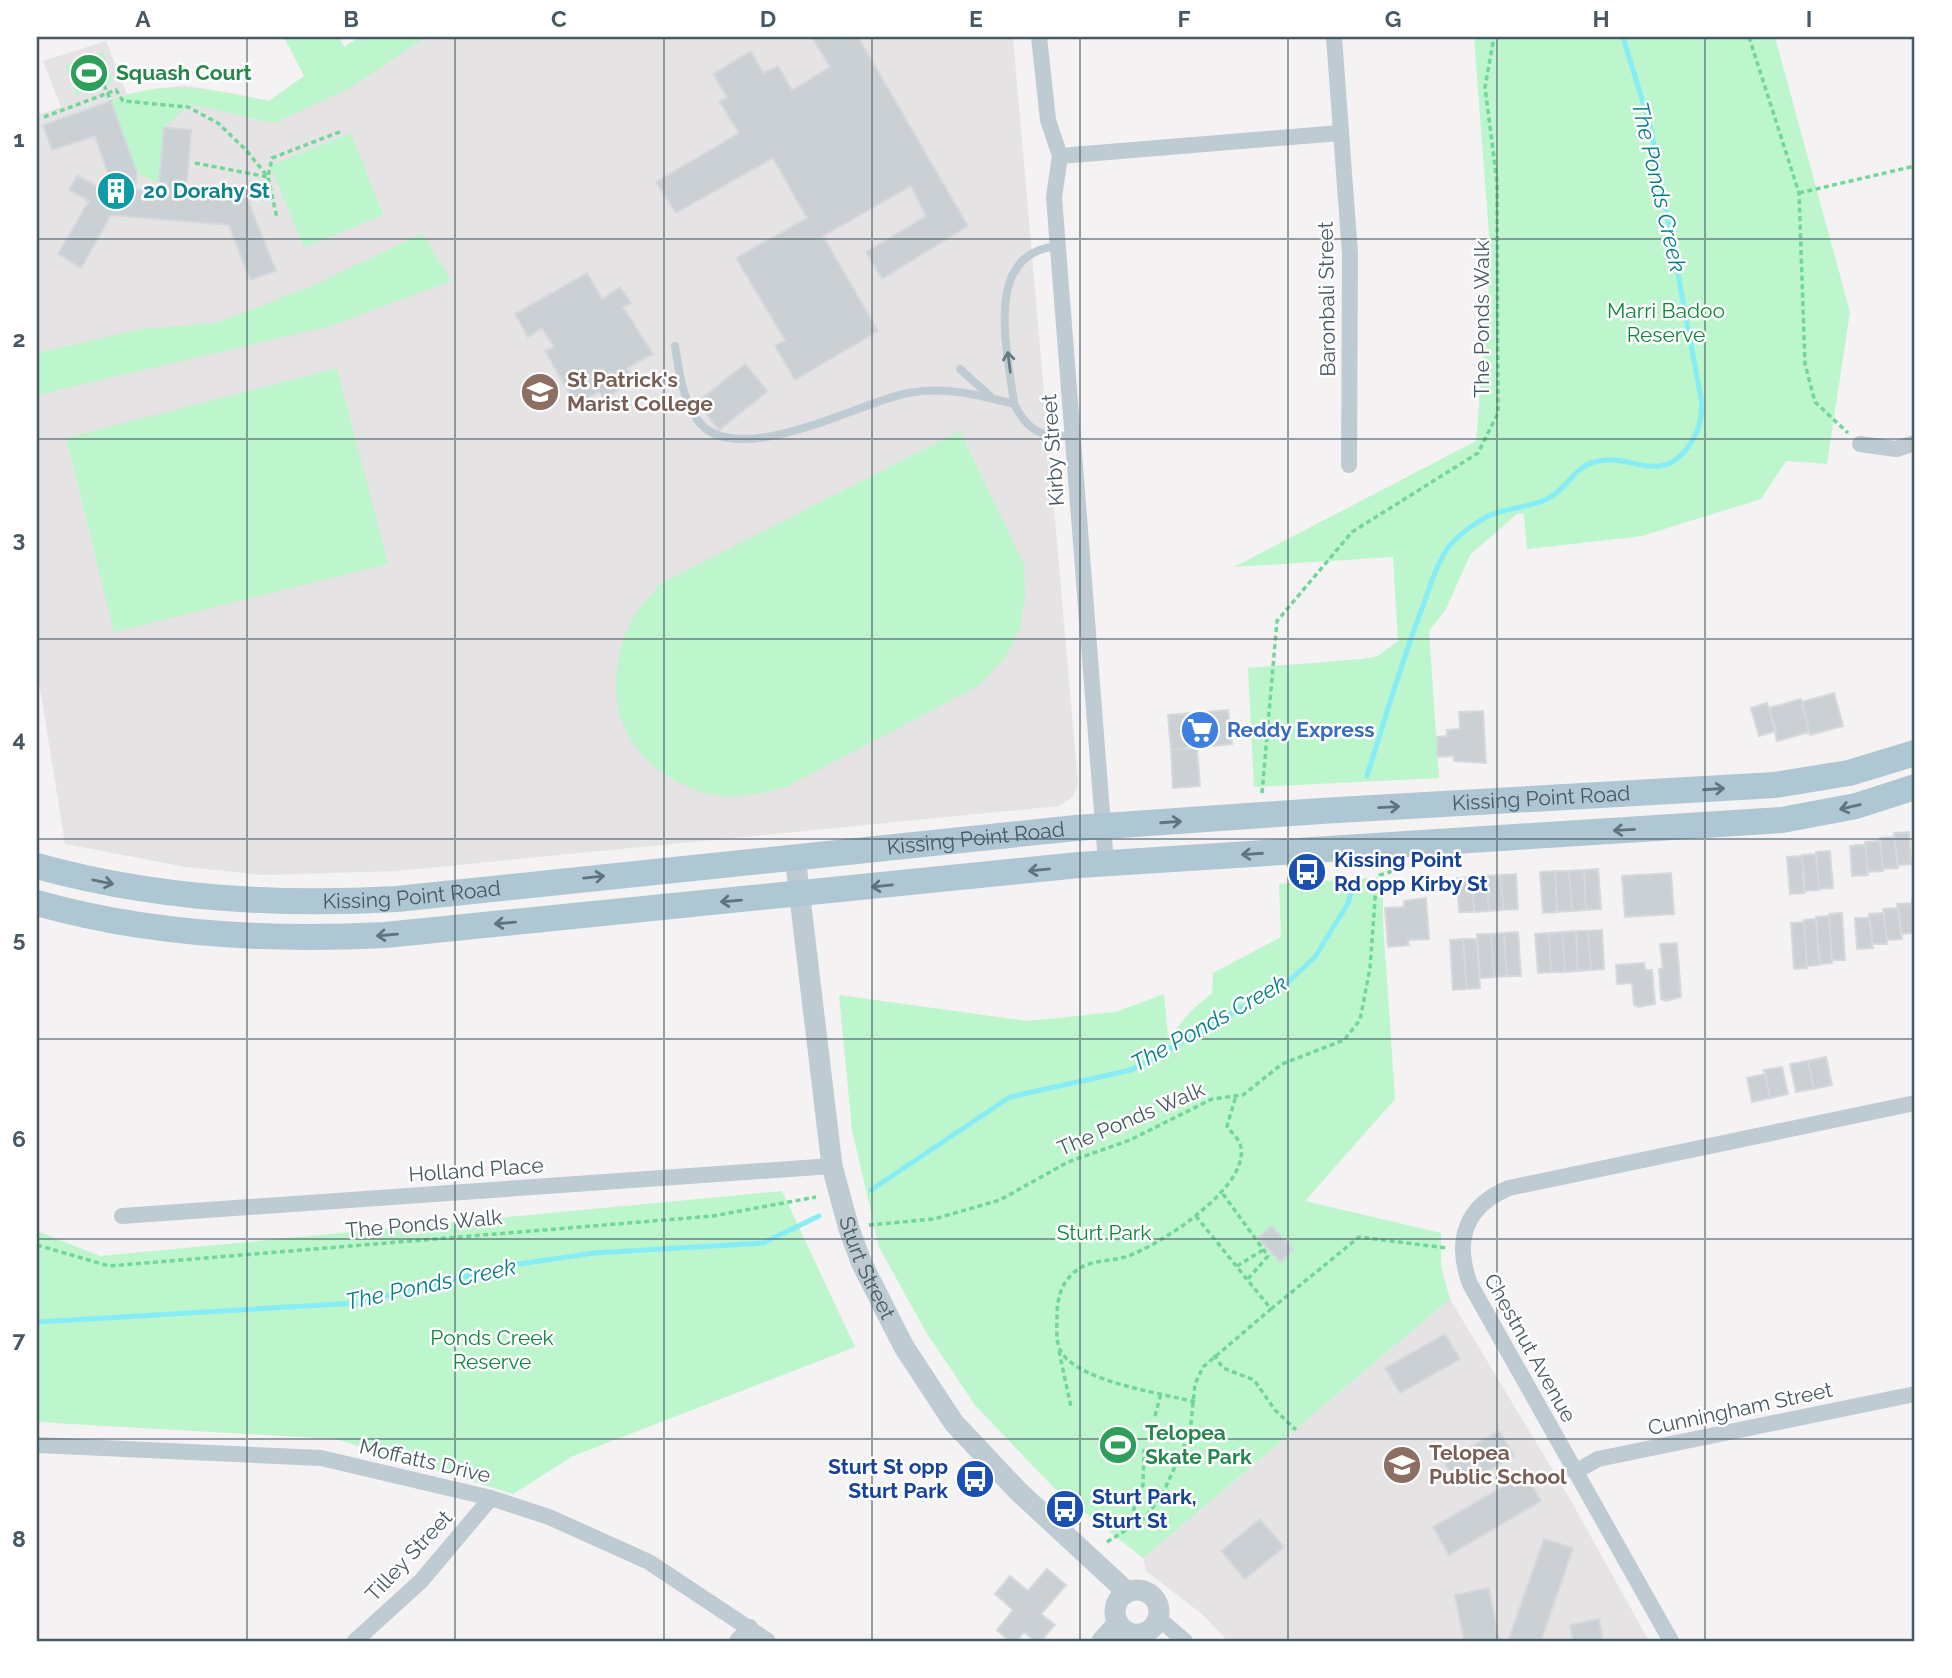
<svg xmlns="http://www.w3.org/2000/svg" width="1952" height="1678" font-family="Raleway,sans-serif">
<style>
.education{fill:#e5e3e4}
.green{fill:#bdf5cc}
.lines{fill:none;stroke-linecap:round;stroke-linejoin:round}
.stream{stroke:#86edf6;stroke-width:5}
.building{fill:#cbd0d5;stroke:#d5d9de;stroke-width:2}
.path{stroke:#71d798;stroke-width:3.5;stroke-dasharray:5 3.5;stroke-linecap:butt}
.service{stroke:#becbd2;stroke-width:8}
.minor{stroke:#becbd2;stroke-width:16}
.tertiary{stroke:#becbd2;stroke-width:21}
.primary{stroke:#afc6d3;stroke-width:26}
.oneway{stroke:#6b7b84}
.oneway2{stroke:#61747e}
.grid{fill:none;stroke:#475962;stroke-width:2;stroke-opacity:0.55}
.labels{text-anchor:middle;stroke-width:5;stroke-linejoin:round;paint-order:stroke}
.leisure-label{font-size:21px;font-weight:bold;fill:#27864d;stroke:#fff;text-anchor:start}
.culture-label{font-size:21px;font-weight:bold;fill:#0d838f;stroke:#fff;text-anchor:start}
.street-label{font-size:21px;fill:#475962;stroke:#fff}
.park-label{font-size:21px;fill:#0d873b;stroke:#fff}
.education-label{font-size:21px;font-weight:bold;fill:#785e54;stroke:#fff;text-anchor:start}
.shop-label{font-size:21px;font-weight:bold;fill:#366cbe;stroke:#fff;text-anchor:start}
.transit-label{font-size:21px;font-weight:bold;fill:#164399;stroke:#fff;text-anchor:start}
.water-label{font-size:23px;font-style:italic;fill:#057e89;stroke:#fff}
.neatline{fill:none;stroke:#475962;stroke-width:2.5}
.grid-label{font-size:23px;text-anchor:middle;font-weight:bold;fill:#475962}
</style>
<rect width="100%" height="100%" fill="#f4f2f2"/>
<!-- education -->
<path class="education" d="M360 37H1013L1078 784 1073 797 1059 806 397 871 262 875 186 867 65 844 37 669V115L61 107 43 61 106 41 127 94 184 85 269 101Z
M1450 1299 1570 1499 1649 1641H1228L1202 1614 1146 1571 1143 1558Z"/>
<!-- green -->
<path class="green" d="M284 37H339L344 47 360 37H426L350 88 274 123 190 104 164 127 159 183 137 173 111 101C165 77 214 90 269 101L304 76Z
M1474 37H1775L1850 312 1827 464 1786 461 1761 499 1642 536 1527 549 1524 514 1518 513 1470 555 1446 609 1429 631 1439 778 1254 787 1248 668 1362 659 1378 656 1398 641 1393 557 1234 567 1476 441 1491 261Z
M103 52 113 82 76 95 65 65Z
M351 133 383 215 304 247 270 166Z
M423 233 451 281 330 326 37 395V353L141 329 216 323 314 285Z
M337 368 388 564 114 632 66 438Z
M960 431 1024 564 1025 596 1020 628 1004 659 978 686 786 787C766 792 748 797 728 796 684 795 635 762 621 719 611 690 617 653 629 625 635 610 651 596 661 583Z
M1383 877V922L1395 1099 1305 1201 1441 1233V1267L1450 1299 1143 1558 1053 1487 975 1405 926 1332 879 1247 852 1130 839 995 1027 1021 1116 1012 1164 994 1168 1038 1190 1012 1212 993 1213 973 1281 937 1279 884Z
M782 1191 855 1347 573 1456 513 1494 336 1439 37 1422V1231L100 1256Z"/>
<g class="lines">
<!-- stream -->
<path class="stream" d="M1367 776C1385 718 1402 660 1424 603 1431 584 1437 562 1450 545 1460 533 1474 524 1488 516 1507 507 1531 508 1549 498 1566 489 1575 467 1594 462 1632 451 1660 489 1691 443 1700 428 1703 416 1701 398L1651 129 1623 37
M871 1190 1010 1097 1131 1070 1288 982 1315 957 1347 905 1356 879
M37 1322 357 1303 512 1265 594 1253 763 1243 819 1216"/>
</g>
<!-- building -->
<path class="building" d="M812 37H858L968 226 882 279 866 252 926 216 911 186 823 236 878 331 795 380 775 346 785 340 736 258 807 218 773 158 676 213 656 182 739 133 719 101 727 97 713 74 751 51 763 73 778 66 792 90 830 67Z
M111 101 137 173 135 189 166 191 167 183H159L164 127 191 130 187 185 179 184 178 192 247 198 276 271 250 280 229 225 111 215 81 268 58 254 89 201 69 190 77 175 97 186 108 187 109 177 95 136 52 150 43 125Z
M587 273 602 299 620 287 631 303 623 307 653 354 627 368 635 380 604 399 599 392 576 405 545 351 554 347 542 328 528 337 515 314Z
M745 364 768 391 719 430 697 402Z
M1834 693 1843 726 1810 735 1802 702Z
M1801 699 1809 732 1777 741 1769 708Z
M1767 703 1776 731 1759 736 1751 708Z
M1228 710 1232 744 1171 750 1168 715Z
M1483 711 1486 763 1454 761V756L1438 757 1437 737 1447 736V730L1460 729 1459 712Z
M1197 748 1200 786 1173 788 1171 750Z
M1909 832 1911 864 1898 865 1894 833Z
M1894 837 1898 868 1883 869 1880 838Z
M1880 841 1883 871 1868 872 1865 842Z
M1865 844 1868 875 1852 876 1850 846Z
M1830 851 1833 888 1819 889 1816 852Z
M1816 854 1819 890 1804 891 1802 855Z
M1802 856 1805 893 1790 894 1787 857Z
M1598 869 1601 909 1586 910 1584 870Z
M1584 870 1586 910 1572 911 1569 871Z
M1555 871H1569L1572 911 1557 912Z
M1555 871 1557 912 1543 913 1540 872Z
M1671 873 1674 914 1625 917 1622 876Z
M1516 874 1518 909 1503 910 1501 875Z
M1501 875 1503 910 1489 911 1486 876Z
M1486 876 1489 911 1474 912 1472 877Z
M1472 877 1474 912H1459L1457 878Z
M1426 898 1429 939 1408 940 1409 945 1388 947 1385 908 1404 907V901Z
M1915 898V929H1914L1912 899Z
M1912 903 1914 933 1901 934 1897 904Z
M1898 908 1902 939 1887 940 1883 909Z
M1842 913 1845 960H1832L1829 914Z
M1884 913 1887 944H1873L1869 914Z
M1829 916 1832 963 1819 964 1816 917Z
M1855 918H1869L1873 948 1857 949Z
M1816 919 1820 965 1807 966 1804 920Z
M1804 922 1807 968 1794 969 1791 923Z
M1602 930 1604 969 1591 970 1588 931Z
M1576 931 1578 971 1565 972 1562 932Z
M1576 931H1588L1591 970 1578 971Z
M1518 932 1521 976H1507L1504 933Z
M1562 932 1565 972H1551L1549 933Z
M1504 933 1507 976 1494 977 1491 934Z
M1549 933 1551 972 1538 973 1535 934Z
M1477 934H1491L1494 977 1480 978Z
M1463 939H1477L1480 988 1467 989Z
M1463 939 1467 989 1453 990 1450 940Z
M1677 943 1681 997 1666 1001 1661 999 1659 969 1663 968 1660 944Z
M1644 963 1645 970H1652L1655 1004 1639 1007 1634 1005 1632 983 1617 984 1616 965Z
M1826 1057 1832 1085 1814 1089 1808 1061Z
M1808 1061 1814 1089 1796 1092 1790 1064Z
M1782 1067 1788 1094 1770 1098 1764 1070Z
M1765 1074 1770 1098 1752 1102 1747 1078Z
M1272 1226 1293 1250 1280 1262 1258 1238Z
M1445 1334 1460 1359 1400 1393 1385 1368Z
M1499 1431 1514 1456 1459 1487 1444 1462Z
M1525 1474 1541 1501 1449 1555 1433 1527Z
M1260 1519 1284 1547 1245 1579 1221 1551Z
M1544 1539 1573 1548 1541 1641H1508Z
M1047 1569 1066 1585 1041 1614 1055 1625 1041 1641H1035L1024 1632 1016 1641H1010L997 1630 1013 1610 995 1594 1010 1576 1028 1591Z
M1489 1588 1499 1641H1464L1455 1595Z
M1599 1619 1603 1641H1573L1570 1625Z"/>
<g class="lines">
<!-- path -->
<path class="path" d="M1749 37 1799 193 1805 364 1815 402 1848 433
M104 85 111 101
M44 117 116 90 123 101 188 107 218 123 246 150 268 177 277 218
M195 163 268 177 272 158 342 131
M1799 193 1915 166
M1262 793 1277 621 1352 532 1478 453 1498 413 1497 182 1485 87 1494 37
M1223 1194 1268 1256 1247 1280
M869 1225 934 1219 1000 1200 1068 1162 1130 1140 1212 1099 1243 1095 1282 1064 1344 1040 1360 1020 1370 968 1376 886 1380 875 1390 872 1391 867
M37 1245 109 1266 713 1216 816 1197
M1237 1266 1263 1250
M1271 1309 1359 1237 1447 1248
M1059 1351 1071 1407
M1214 1355 1223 1368 1254 1380 1275 1410 1296 1430
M1195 1402C1161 1393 1081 1382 1062 1353 1055 1343 1057 1328 1057 1317 1057 1298 1061 1282 1077 1270 1092 1259 1111 1262 1128 1256 1160 1245 1248 1188 1241 1148 1240 1139 1232 1134 1227 1126L1236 1096
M1155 1416 1161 1393
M1126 1530 1146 1517 1164 1491 1190 1433 1195 1384 1203 1367 1271 1309 1195 1215
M1107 1542 1126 1530 1143 1485 1144 1449"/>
<!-- service -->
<path class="service" d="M1059 246C981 251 1008 352 1014 404 1028 432 1043 438 1073 436
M675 346C679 371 682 396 696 418 732 474 859 402 908 393 944 386 980 395 1014 404
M960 369 990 396"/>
<!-- minor -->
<path class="minor" d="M1039 37 1048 120 1060 156 1054 197 1106 863
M1334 37 1350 254 1349 465
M1060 156 1340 133
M1860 444 1896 449 1915 443
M122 1216 832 1166
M37 1445 321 1458 491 1498 549 1517 649 1562 768 1641
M1575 1472 1598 1459 1915 1394
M1158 1618 1185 1641
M355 1641 421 1581 491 1498
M737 1641 750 1627
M1671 1641 1470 1284C1454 1241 1465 1206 1509 1188L1915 1103"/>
<!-- tertiary -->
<g class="tertiary">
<path id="s1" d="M795 856 832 1166 849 1229 862 1264 904 1347 954 1423 1019 1492 1127 1592"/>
<circle cx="1137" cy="1612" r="22"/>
<path d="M1102 1641 1118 1623"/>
</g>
<!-- primary -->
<g class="primary">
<path id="s2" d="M37 866C155 899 275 906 397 899L1076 828 1321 811 1775 785 1849 773 1915 753"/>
<path d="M37 903C150 935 269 941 385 935L1079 865 1782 820 1856 806 1915 787"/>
</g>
</g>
<!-- one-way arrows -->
<defs><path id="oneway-shaft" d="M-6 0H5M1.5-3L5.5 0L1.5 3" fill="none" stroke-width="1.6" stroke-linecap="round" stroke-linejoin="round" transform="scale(1.75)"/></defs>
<use class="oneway" href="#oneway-shaft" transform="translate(1009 362) rotate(-97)"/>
<g class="oneway2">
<use href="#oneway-shaft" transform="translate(1714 789) rotate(-4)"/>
<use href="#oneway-shaft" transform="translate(1389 807) rotate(-3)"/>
<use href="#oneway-shaft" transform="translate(1850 807) rotate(167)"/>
<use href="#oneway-shaft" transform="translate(1171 822) rotate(-4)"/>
<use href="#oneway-shaft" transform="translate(1624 830) rotate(177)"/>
<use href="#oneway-shaft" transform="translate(1252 854) rotate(176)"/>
<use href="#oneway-shaft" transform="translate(1039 870) rotate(174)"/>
<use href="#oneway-shaft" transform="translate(594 877) rotate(-6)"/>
<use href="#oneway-shaft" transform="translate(103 882) rotate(12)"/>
<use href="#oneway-shaft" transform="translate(882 886) rotate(174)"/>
<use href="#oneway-shaft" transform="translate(731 901) rotate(175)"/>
<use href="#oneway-shaft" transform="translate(505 923) rotate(175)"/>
<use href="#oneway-shaft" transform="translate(387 935) rotate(175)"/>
</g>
<!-- grid -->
<path class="grid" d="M247 37V1641M455 37V1641M664 37V1641M872 37V1641M1080 37V1641M1288 37V1641M1497 37V1641M1705 37V1641M37 239H1915M37 439H1915M37 639H1915M37 839H1915M37 1039H1915M37 1239H1915M37 1439H1915"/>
<!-- icons -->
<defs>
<g id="stadium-disc" transform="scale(2.0125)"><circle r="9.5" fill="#2e9e5b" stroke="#fff"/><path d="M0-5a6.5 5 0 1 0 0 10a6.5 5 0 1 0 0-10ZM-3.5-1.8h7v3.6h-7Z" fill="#fff"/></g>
<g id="building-disc" transform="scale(2.0125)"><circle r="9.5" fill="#0f9aa8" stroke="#fff"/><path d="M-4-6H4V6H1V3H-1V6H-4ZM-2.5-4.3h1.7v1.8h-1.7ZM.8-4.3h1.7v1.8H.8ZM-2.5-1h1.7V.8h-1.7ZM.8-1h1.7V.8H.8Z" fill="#fff"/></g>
<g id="school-disc" transform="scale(2.0125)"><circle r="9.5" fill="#8d6e63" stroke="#fff"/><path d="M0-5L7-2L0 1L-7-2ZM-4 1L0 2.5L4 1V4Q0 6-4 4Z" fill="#fff"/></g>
<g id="supermarket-disc" transform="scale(2.0125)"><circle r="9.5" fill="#3f7fe0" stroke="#fff"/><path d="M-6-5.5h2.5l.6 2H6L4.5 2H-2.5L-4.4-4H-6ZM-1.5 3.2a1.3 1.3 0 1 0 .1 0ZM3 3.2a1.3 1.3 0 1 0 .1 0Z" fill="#fff"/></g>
<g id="bus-disc" transform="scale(2.0125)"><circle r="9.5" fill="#1a4fb4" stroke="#fff"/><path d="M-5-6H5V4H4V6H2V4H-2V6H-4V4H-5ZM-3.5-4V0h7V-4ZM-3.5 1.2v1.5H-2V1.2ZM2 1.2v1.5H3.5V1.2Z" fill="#fff"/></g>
</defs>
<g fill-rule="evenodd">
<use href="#stadium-disc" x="89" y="73"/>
<use href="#building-disc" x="116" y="191"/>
<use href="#school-disc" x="540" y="392"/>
<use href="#supermarket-disc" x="1200" y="730"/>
<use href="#bus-disc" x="1307" y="872"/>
<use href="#stadium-disc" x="1118" y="1445"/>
<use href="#school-disc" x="1402" y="1465"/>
<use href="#bus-disc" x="975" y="1479"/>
<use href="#bus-disc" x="1065" y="1509"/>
</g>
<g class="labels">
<!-- leisure labels -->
<g class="leisure-label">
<text x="116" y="80">Squash Court</text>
<text x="1145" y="1440">Telopea<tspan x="1145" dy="24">Skate Park</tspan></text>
</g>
<!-- culture labels -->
<g class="culture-label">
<text x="143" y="198">20 Dorahy St</text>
</g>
<!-- street labels -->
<g class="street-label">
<text transform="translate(1327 299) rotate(-91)" y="7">Baronbali Street</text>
<text transform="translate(1482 319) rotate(-90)" y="7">The Ponds Walk</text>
<text transform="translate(1053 450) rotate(-94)" y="7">Kirby Street</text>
<text dy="7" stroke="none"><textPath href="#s2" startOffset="1512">Kissing Point Road</textPath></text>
<text dy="7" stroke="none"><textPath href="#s2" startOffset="945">Kissing Point Road</textPath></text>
<text dy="7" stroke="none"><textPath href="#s2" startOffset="378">Kissing Point Road</textPath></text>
<text transform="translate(1131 1119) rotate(-23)" y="7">The Ponds Walk</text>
<text transform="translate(476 1170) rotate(-4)" y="7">Holland Place</text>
<text transform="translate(424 1224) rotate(-5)" y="7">The Ponds Walk</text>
<text dy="7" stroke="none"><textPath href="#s1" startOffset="420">Sturt Street</textPath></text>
<text transform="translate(1530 1348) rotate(61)" y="7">Chestnut Avenue</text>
<text transform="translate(1740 1409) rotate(-12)" y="7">Cunningham Street</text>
<text transform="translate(425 1461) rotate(13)" y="7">Moffatts Drive</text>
<text transform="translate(409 1556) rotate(-47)" y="7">Tilley Street</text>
</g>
<!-- park labels -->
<g class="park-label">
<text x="1666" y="318">Marri Badoo<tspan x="1666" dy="24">Reserve</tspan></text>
<text x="1104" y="1240">Sturt Park</text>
<text x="492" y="1345">Ponds Creek<tspan x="492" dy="24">Reserve</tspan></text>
</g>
<!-- education labels -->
<g class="education-label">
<text x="567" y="387">St Patrick's<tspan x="567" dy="24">Marist College</tspan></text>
<text x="1429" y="1460">Telopea<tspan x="1429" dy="24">Public School</tspan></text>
</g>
<!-- shop labels -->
<g class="shop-label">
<text x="1227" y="737">Reddy Express</text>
</g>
<!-- transit labels -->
<g class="transit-label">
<text x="1334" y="867">Kissing Point<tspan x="1334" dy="24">Rd opp Kirby St</tspan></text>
<text x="948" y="1474" text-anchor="end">Sturt St opp<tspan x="948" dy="24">Sturt Park</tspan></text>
<text x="1092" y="1504">Sturt Park,<tspan x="1092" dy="24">Sturt St</tspan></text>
</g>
<!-- water labels -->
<g class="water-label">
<text transform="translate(1659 187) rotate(77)" y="8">The Ponds Creek</text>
<text transform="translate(1209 1023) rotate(-29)" y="8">The Ponds Creek</text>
<text transform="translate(431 1284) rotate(-12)" y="8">The Ponds Creek</text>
</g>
</g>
<!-- border -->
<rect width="1952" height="1678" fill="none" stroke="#ffffff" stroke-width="77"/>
<rect x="38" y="38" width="1875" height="1602" class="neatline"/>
<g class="grid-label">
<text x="143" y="27">A</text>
<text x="351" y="27">B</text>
<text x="559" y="27">C</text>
<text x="768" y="27">D</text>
<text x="976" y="27">E</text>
<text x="1184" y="27">F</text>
<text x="1393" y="27">G</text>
<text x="1601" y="27">H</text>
<text x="1809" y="27">I</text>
<text x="19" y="147">1</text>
<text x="19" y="347">2</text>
<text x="19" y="547">3</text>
<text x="19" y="747">4</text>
<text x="19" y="947">5</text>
<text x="19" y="1147">6</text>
<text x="19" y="1347">7</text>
<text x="19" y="1547">8</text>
</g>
</svg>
